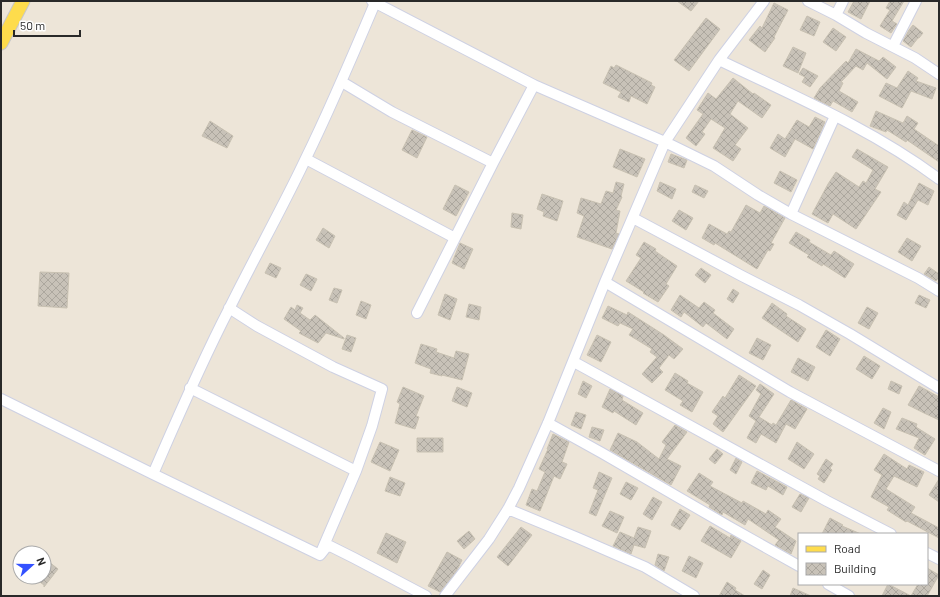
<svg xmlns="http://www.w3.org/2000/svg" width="940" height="597" font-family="Barlow,sans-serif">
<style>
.building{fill:url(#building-cross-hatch);stroke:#c8c1b2}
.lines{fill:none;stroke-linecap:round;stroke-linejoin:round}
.minor-casing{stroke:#ced1e3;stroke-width:12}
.major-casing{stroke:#c7c7c7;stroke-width:15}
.minor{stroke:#fff;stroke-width:10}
.major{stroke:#fedc4c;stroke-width:13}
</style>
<defs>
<pattern id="building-cross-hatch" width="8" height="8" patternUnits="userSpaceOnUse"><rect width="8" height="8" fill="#c8c2b8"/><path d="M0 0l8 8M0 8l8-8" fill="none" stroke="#aca79e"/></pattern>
</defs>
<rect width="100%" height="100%" fill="#ede5d8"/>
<!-- building -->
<path class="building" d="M677 1H699L691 11Z
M854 1H870L861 19 848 12Z
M890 1H904L892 21 897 24 891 33 880 26 890 10 886 8Z
M774 3 788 10 774 37 775 38 765 52 749 40 760 26 762 28Z
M807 16 820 22 814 36 800 30Z
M706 18 720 29 689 71 674 60Z
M913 25 923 33 919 38H918L911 47 903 41 909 30Z
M833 28 846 37 836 51 823 42Z
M793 47 806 53 798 73 783 66Z
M856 49 879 61 883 57 896 67 887 79 867 63 863 70 856 66 841 82 843 83 839 91 858 102 852 112 833 101 830 106 814 98 820 88 846 61 848 63Z
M616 65 652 83 651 85 655 87 647 104 631 96 629 102 618 97 621 92 603 83 611 66 614 68Z
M803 68 818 76 810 87 802 82 805 77 799 74Z
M908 71 918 78 916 81 936 88 932 99 911 91 902 108 879 96 886 83 897 88Z
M733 78 753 94 754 93 771 105 762 118 738 101 730 114 748 128 735 145 741 149 733 161 713 148 725 128 711 119 702 132 705 134 696 146 686 138 703 114 697 110 708 93 716 99Z
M876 111 903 123 907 116 918 123 914 129 939 146V162L907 140 906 142 887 130 886 132 870 126Z
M815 117 825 122 813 149 795 139 785 157 770 148 778 134 785 139 797 120 809 127Z
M210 121 233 136 227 148 202 136Z
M412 130 427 137 417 158 402 150Z
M620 149 645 159 637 177 613 167Z
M857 149 888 167 875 189 881 192 856 229 833 214 828 223 812 214 828 184 836 172 859 187 863 181 866 183 873 170 852 157Z
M671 154 687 160 684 168 668 162Z
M780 171 797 180 791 192 774 183Z
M616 182 624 184 621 196 622 197 616 210 620 211 616 233 619 234 612 249 577 237 584 216 577 213 581 198 601 204 606 191 613 193Z
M660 182 676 189 672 199 657 191Z
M919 183 934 191 928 205 918 200 906 220 897 215 904 202 908 205Z
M455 185 469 192 456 216 443 209Z
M695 185 708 191 704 198 692 192Z
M542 194 563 201 557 221 543 216 544 212 537 209Z
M746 205 760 213 764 206 785 218 771 243 774 244 770 251 768 250 757 269 715 243 714 245 702 238 709 224 727 234 729 231 731 232Z
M679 210 693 218 686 230 672 221Z
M512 213 523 215 521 229 511 227Z
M323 228 335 236 329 248 316 240Z
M796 232 810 240 809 242 831 255 834 251 854 264 845 278 823 264 822 266 807 257 809 255 789 243Z
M907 238 921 246 912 261 898 252Z
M644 242 656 249 655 251 677 266 666 284 669 286 658 302 643 293 644 292 626 281 641 258 636 255Z
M460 243 473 249 464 269 452 263Z
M270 263 281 268 276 278 265 273Z
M929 267 939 274V277L936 281 924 274Z
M701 268 711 275 705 283 695 275Z
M40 272 69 273 67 308 38 306Z
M306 274 317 279 311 291 300 285Z
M334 288 342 290 337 303 329 300Z
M733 289 739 293 733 303 727 299Z
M445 294 457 299 450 320 438 315Z
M680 295 699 308 704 302 715 310 713 313 734 329 727 339 706 323 703 327 684 312 681 317 671 310Z
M919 295 930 300 926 308 915 303Z
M361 301 371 305 366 319 356 315Z
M772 303 787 314 786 316 806 329 798 342 762 318Z
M469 304 481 307 479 320 466 317Z
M297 305 303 308 300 313 310 320 315 315 344 338V339L326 333 318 343 299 333 301 331 284 319 291 307 295 310Z
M608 306 627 315 628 312 664 335 683 349 674 359 669 355 659 368 663 372 652 383 642 374 657 357 650 352 652 349 629 335 633 329 620 323 618 326 602 318Z
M867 307 878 313 869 329 858 323Z
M826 330 840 339 830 356 816 347Z
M347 335 356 338 351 352 342 349Z
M597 335 611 342 601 362 587 355Z
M757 338 771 345 763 360 749 353Z
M421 344 437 349 436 352 454 358 456 351 469 354 462 380 442 375V376L430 373 431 369 415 363Z
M864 356 880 366 872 379 856 369Z
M798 358 815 367 808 381 791 372Z
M675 373 688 381 687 383 703 392 692 412 680 405 683 401 665 390Z
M739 375 756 386 723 432 713 424 718 416 712 412 723 396 725 398Z
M583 381 592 386 586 398 578 394Z
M891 381 902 386 899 394 888 389Z
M760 384 774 394 759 417 772 425 773 423 776 425 791 400 807 409 795 429 786 424 776 443 761 434 756 443 747 438 756 421 749 416 761 394 756 390Z
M919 386 939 397V420L924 413 908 405Z
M403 387 424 396 416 416 419 417 415 429 395 423 400 404 397 402Z
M457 387 472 393 467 407 452 401Z
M610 389 623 396 622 400 643 413 636 425 614 411 613 413 602 407Z
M883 408 891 412 884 429 874 423Z
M576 412 586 415 581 429 571 425Z
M902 418 917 424 916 427 935 439 925 455 914 448 919 438 896 429Z
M675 425 687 432 667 459 681 466 671 485 610 450 618 433 637 442 659 459 666 445 662 442Z
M592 427 604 430 600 441 589 437Z
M553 434 569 442 562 462 567 464 560 479 554 476 540 511 526 505 532 489 537 491 545 472 539 469 548 449H547Z
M417 438H443V452H417Z
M380 442 399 450 390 471 371 462Z
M797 442 814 454 804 469 788 459Z
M717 449 723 454 715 464 709 459Z
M884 454 907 469 909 465 924 472 917 487 894 476 886 489 915 507 911 513 939 528V538L907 521 906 522 887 510 889 507 871 497 882 475 874 470Z
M736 458 742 462 736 474 730 470Z
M826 459 833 464 830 468 832 470 824 483 818 479 820 476 817 474Z
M757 471 787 487 783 495 768 486 766 490 751 483Z
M599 472 612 478 596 516 589 513 598 490 593 488Z
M699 473 713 482 710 486 742 503 743 501 766 514 768 510 781 519 775 527 796 541 791 554 775 545 779 540 748 519 745 525 723 512 722 515 709 507 710 505 687 491Z
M390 477 405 483 400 496 385 491Z
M939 479V502L929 495Z
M626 482 638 488 631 500 620 494Z
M800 494 809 498 801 512 792 507Z
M653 497 662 502 652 520 643 514Z
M680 509 690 515 680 530 671 525Z
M610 511 624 517 617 533 602 526Z
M830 518 843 525 842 526 861 534H822Z
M710 526 730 538 731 535 741 541 731 558 701 541Z
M521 527 532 535 508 566 497 557Z
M638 527 651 531 645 548 634 545 631 554 613 546 620 532 634 538Z
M469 531 475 539 464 549 457 541Z
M386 533 406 542 397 563 377 553Z
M447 552 462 560 456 572 440 592 428 586Z
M658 554 669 557 664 571 655 565Z
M689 556 703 563 696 578 682 571Z
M44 558 58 569 44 587V585L33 577H44Z
M927 568 939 575 927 596H911L918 584H927Z
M763 570 770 575 762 589 754 584Z
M727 582 736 588 735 590 745 596H719Z
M888 584 911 596H882Z
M793 588 811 596H790Z"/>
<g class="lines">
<!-- minor casing -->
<g class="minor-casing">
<path id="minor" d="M372 1 534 85 665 142 714 166 758 195 791 214 918 278 939 291
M808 1 836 15 866 33 915 58 939 74
M836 15 843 1
M893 46 916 1
M719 60C794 96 872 129 939 179
M342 82 392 112 493 163 455 238
M306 159 455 238 417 313
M493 163 534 85
M791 214 835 116
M633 218 742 276 799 305 850 334 939 388
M605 282 790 392 939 471
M229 308 257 326 333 367 382 389 372 426 356 471
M574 362 827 501 891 534
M190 388 356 471 322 550
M1 399 153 474 320 555 328 545 354 558 426 596
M548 423 602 453 728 526 799 566
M153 474C177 419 201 363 229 309 254 258 282 209 306 158 331 107 353 55 375 3
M508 509 578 538 645 567 694 596
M927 553 939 559
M828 584 849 596
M445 596 489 539 508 509 519 488 548 423 605 282 665 142 719 60 764 1"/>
</g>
<!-- major casing -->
<g class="major-casing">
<path id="major" d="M1 43 23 1"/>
</g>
<!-- minor -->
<use href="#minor" class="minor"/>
<!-- major -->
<use href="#major" class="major"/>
</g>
<!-- border -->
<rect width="940" height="597" fill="none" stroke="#292929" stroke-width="4"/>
<!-- legend -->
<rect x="798" y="533" width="130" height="52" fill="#ffffff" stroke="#a9a9a9"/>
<rect x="806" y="546" width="20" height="6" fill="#fedc4c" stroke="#a9a9a9"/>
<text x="834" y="553" font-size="12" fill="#292929">Road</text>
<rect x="806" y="563" width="20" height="12" fill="url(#building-cross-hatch)" stroke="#a9a9a9"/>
<text x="834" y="573" font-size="12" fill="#292929">Building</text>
<!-- north arrow -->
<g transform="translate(32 565) rotate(69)"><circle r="19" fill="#ffffff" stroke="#a9a9a9"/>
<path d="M0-3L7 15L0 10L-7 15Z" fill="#3351ff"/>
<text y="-6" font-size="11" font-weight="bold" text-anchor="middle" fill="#292929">N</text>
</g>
<!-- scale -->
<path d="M14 30v6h66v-6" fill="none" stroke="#292929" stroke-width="2"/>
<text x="20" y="30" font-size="12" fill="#292929" stroke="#ffffff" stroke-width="3" paint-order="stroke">50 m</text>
</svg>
